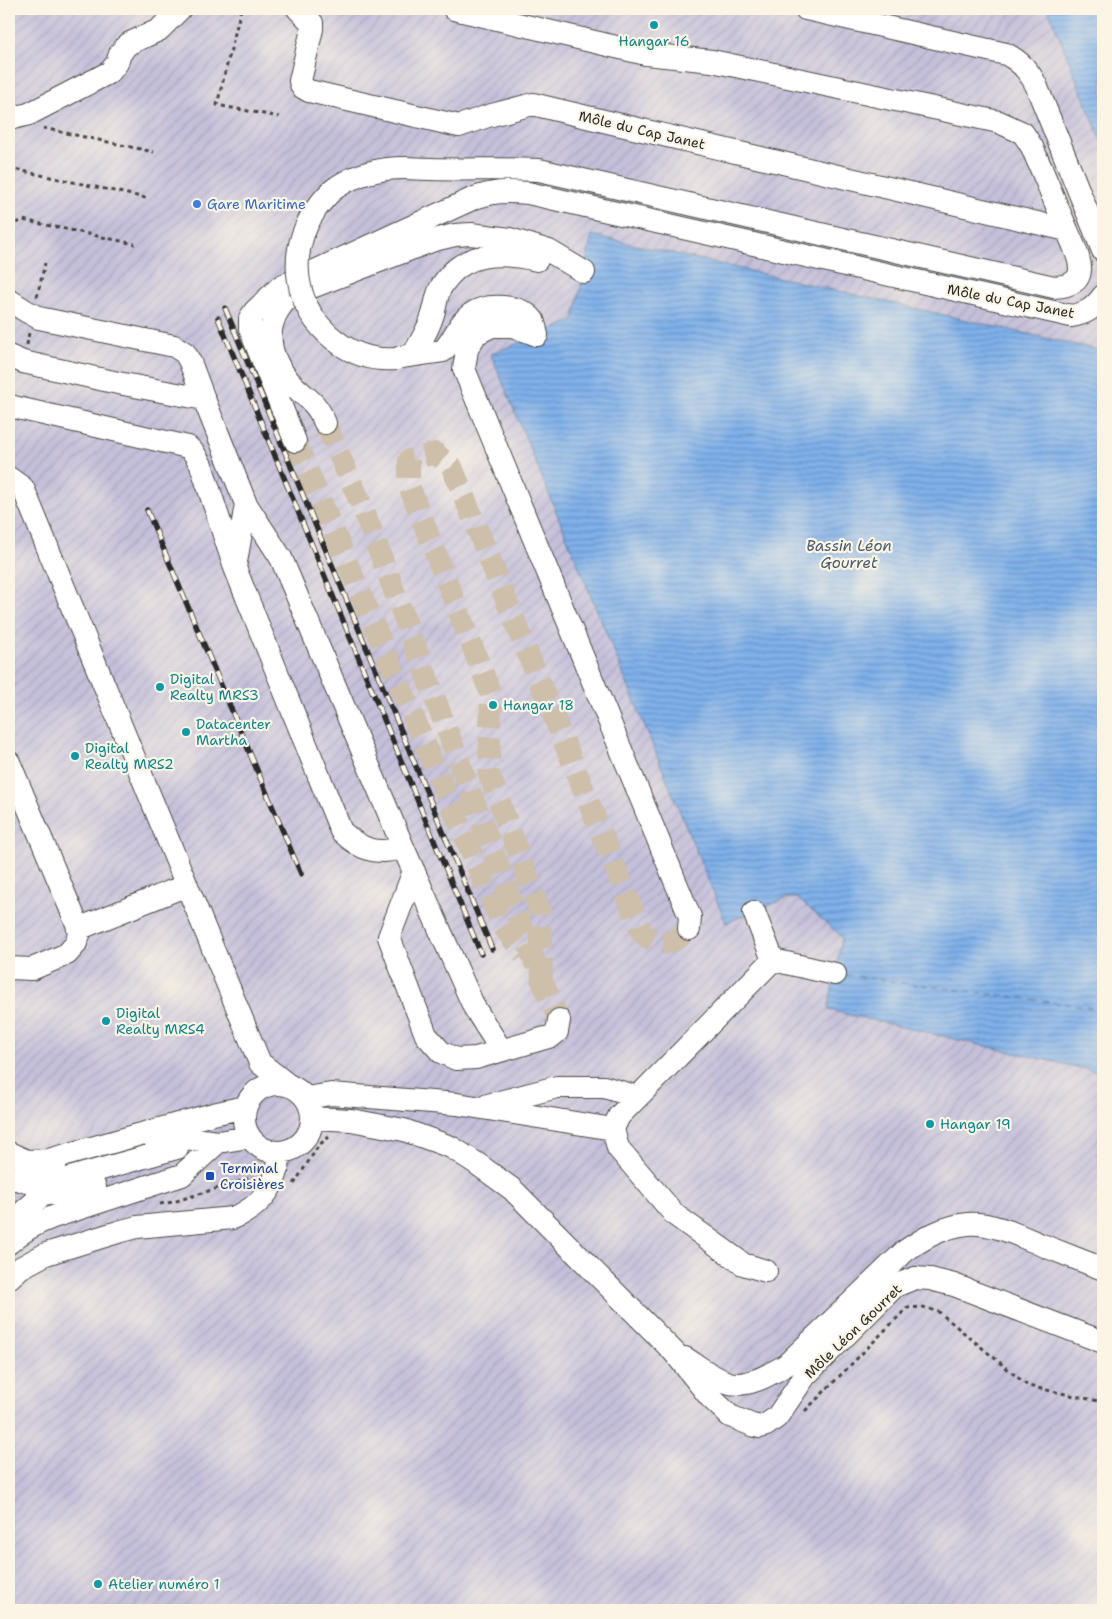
<svg xmlns="http://www.w3.org/2000/svg" width="1112" height="1619" font-family="'Shantell Sans',sans-serif">
<style>
.industrial{fill:url(#industrial-furrows)}
.water{fill:url(#water-rules);stroke:#556e8a}
.lines{fill:none;stroke-linecap:round;stroke-linejoin:round}
.ferry{stroke:#485a6e;stroke-width:1;stroke-dasharray:6 5;stroke-linecap:butt}
.minor-tunnel{stroke:#cdbfaa;stroke-width:22;stroke-dasharray:22 11;stroke-linecap:butt}
.minor-casing{stroke:#494743;stroke-width:24}
.path{stroke:#494743;stroke-width:3;stroke-dasharray:4 4;stroke-linecap:butt}
.minor{stroke:#fff;stroke-width:22}
.rail-casing{stroke:#2b2b2b;stroke-width:5.5}
.rail{stroke:#fcf5e5;stroke-width:4;stroke-dasharray:11;stroke-linecap:butt}
.minor-bridge-casing{stroke:#494743;stroke-width:24;stroke-linecap:butt}
.minor-bridge{stroke:#fff;stroke-width:22}
.culture-dot{fill:#0f9aa8;stroke:#fcf5e5;stroke-width:2}
.shop-dot{fill:#3f7fe0;stroke:#fcf5e5;stroke-width:2}
.transit-dot{fill:#1a4fb4;stroke:#fcf5e5;stroke-width:2}
.labels{text-anchor:middle;stroke-width:4.5;stroke-linejoin:round;paint-order:stroke}
.culture-label{font-size:14px;fill:#0d838f;stroke:#fcf5e5;text-anchor:start}
.street-label{font-size:14px;fill:#2b2b2b;stroke:#fcf5e5}
.shop-label{font-size:14px;fill:#366cbe;stroke:#fcf5e5;text-anchor:start}
.transit-label{font-size:14px;fill:#164399;stroke:#fcf5e5;text-anchor:start}
.water-label{font-size:15px;font-style:italic;fill:#485a6e;stroke:#fcf5e5}
</style>
<defs>
<pattern id="industrial-furrows" width="10" height="10" patternUnits="userSpaceOnUse" patternTransform="scale(1.25)"><rect width="10" height="10" fill="#c5c0da"/><path d="M-1 1l2-2M0 10L10 0M9 11l2-2" fill="none" stroke="#a9a5bb"/></pattern>
<pattern id="water-rules" width="6" height="5" patternUnits="userSpaceOnUse" patternTransform="scale(1.25)"><rect width="6" height="5" fill="#7fb0ea"/><path d="M0 2.5h6" fill="none" stroke="#688fbe"/></pattern>
</defs>
<rect width="100%" height="100%" fill="#fcf5e5"/>
<filter id="ink" filterUnits="userSpaceOnUse"><feTurbulence type="fractalNoise" baseFrequency=".02" numOctaves="2"/><feDisplacementMap in="SourceGraphic" scale="10" xChannelSelector="R" yChannelSelector="G"/><feConvolveMatrix kernelMatrix="1 2 1 2 8 2 1 2 1" color-interpolation-filters="sRGB"/></filter>
<filter id="wash" filterUnits="userSpaceOnUse"><feTurbulence type="fractalNoise" baseFrequency=".0096" numOctaves="4" result="noise"/><feDisplacementMap in="SourceGraphic" scale="20" xChannelSelector="R" yChannelSelector="G"/><feGaussianBlur stdDeviation="1.12" result="paint"/><feColorMatrix in="noise" values="0 0 0 0 0 0 0 0 0 0 0 0 0 0 0 0 0 1.4 0 .05"/><feComposite in="paint" operator="in"/></filter>
<g filter="url(#wash)">
<rect width="100%" height="100%" fill="#f5e4ca"/>
<!-- industrial -->
<path class="industrial" d="M9 9H1048L1103 145V351L593 235 574 318 570 322 787 898H797L840 935 842 938 828 1010 1103 1073V1610H9Z"/>
<!-- water -->
<path class="water" d="M1048 9H1103V145Z
M592 235 1103 351V1073L828 1010 842 938 840 935 797 898H787L726 923 491 354 570 322 574 318Z"/>
<g class="lines">
<!-- ferry -->
<path class="ferry" d="M846 975 1103 1009"/>
</g>
</g>
<g filter="url(#ink)">
<g class="lines">
<!-- minor-tunnel -->
<path class="minor-tunnel" d="M325 423 362 506 542 981 559 1020
M295 441 503 926 524 955
M542 981 540 910 489 774 491 694 409 486V460L435 453 452 467 642 933C661 949 672 945 689 929"/>
<!-- minor casing -->
<g class="minor-casing">
<path id="minor" d="M298 9 312 23V29L300 81 302 87 309 91 459 126 488 116 533 104 553 109 1067 230C1077 254 1096 285 1054 287L539 170C494 168 450 171 405 168
M454 9 646 54 712 61 999 122 1023 133 1032 147 1067 230
M806 9 1006 54C1020 61 1029 70 1036 85L1103 251
M9 119 29 114 110 72 117 63 120 54 125 47 130 43 159 30 180 9
M9 300 26 311 39 318 174 346 185 353 190 362 204 399
M537 335 512 326H492L476 334 467 349 464 369 690 917 689 929
M413 355C420 343 428 330 432 317 436 307 436 295 441 287 463 250 500 252 537 260
M9 356 23 362 118 383 204 399 246 504 235 568 341 831C361 850 377 856 403 847
M401 357 443 351C454 340 458 323 471 314 486 303 521 304 533 320 535 324 536 331 537 335
M9 406 188 447 194 453 201 465 234 565
M325 423C315 399 306 399 290 382 266 355 262 321 291 295L434 240 455 235 471 234 510 239 549 251 584 272
M295 441 250 329V318L255 311 280 287 472 199C493 191 506 191 528 193L1071 316C1086 314 1094 308 1103 296
M9 478 23 488 260 1063 288 1085
M246 504 281 558 403 847 474 1007 501 1050
M9 762 77 924 79 935 75 945 67 954 32 969 9 968
M414 871 389 937 426 1035 441 1052 456 1059 476 1058 552 1036 557 1032 559 1020
M754 912 773 960
M78 929 187 885
M244 1118a34 34 0 1 1 68 0a34 34 0 1 1-68 0Z
M306 1098 331 1094 457 1104 613 1129
M488 1105 557 1087H604L638 1097
M312 1118 351 1120 404 1130 451 1147 476 1163 512 1189 674 1352 709 1396 730 1416 752 1425 760 1427 766 1425 777 1417 805 1376 895 1286 915 1278 930 1279 954 1285 1103 1342
M156 1143 176 1137 218 1142 249 1137
M9 1153 27 1161 48 1160 213 1114 245 1107
M14 1179 55 1169
M17 1179 41 1186 53 1194 67 1196 95 1187
M41 1186 177 1148
M9 1224 39 1198 41 1186 37 1173
M9 1243C22 1231 37 1223 53 1217L182 1175 218 1142
M766 1271 743 1264 675 1215 618 1148 613 1129 619 1116 773 960 835 974
M9 1278 20 1268 46 1254 118 1232 137 1227 233 1218C261 1207 280 1183 279 1152
M685 1358C698 1366 712 1377 726 1382 746 1389 769 1375 786 1365L905 1251C924 1238 944 1226 968 1224 992 1222 1020 1236 1042 1245 1062 1253 1083 1261 1103 1269"/>
</g>
<!-- path -->
<path class="path" d="M241 9 217 105 279 117
M43 128 154 152
M9 168 146 198
M9 226 23 220 135 244
M37 297 45 263
M27 345 29 332
M294 1184 319 1145 329 1137
M160 1204 173 1202 254 1177
M805 1411 907 1308 923 1307 939 1312 1028 1386 1103 1402"/>
<!-- minor -->
<use href="#minor" class="minor"/>
<!-- rail casing -->
<g class="rail-casing">
<path id="rail" d="M225 308 492 949
M218 318 481 954
M147 510 301 874"/>
</g>
<!-- rail -->
<use href="#rail" class="rail"/>
<!-- minor-bridge casing -->
<g class="minor-bridge-casing">
<path id="minor-bridge" d="M396 359C373 361 354 355 336 341 293 308 286 253 316 209 322 201 329 192 337 187 358 173 380 168 405 168"/>
</g>
<!-- minor-bridge -->
<use href="#minor-bridge" class="minor-bridge"/>
</g>
</g>
<!-- markers -->
<g class="culture-dot">
<circle cx="654" cy="25" r="5"/>
<circle cx="160" cy="687" r="5"/>
<circle cx="493" cy="705" r="5"/>
<circle cx="186" cy="732" r="5"/>
<circle cx="75" cy="756" r="5"/>
<circle cx="106" cy="1021" r="5"/>
<circle cx="930" cy="1124" r="5"/>
<circle cx="98" cy="1584" r="5"/>
</g>
<circle class="shop-dot" cx="197" cy="204" r="5"/>
<rect class="transit-dot" x="205" y="1171" width="10" height="10" rx="2.5"/>
<g class="labels">
<!-- culture labels -->
<g class="culture-label">
<text x="654" y="46" text-anchor="middle">Hangar 16</text>
<text x="170" y="684">Digital<tspan x="170" dy="16">Realty MRS3</tspan></text>
<text x="503" y="710">Hangar 18</text>
<text x="196" y="729">Datacenter<tspan x="196" dy="16">Martha</tspan></text>
<text x="85" y="753">Digital<tspan x="85" dy="16">Realty MRS2</tspan></text>
<text x="116" y="1018">Digital<tspan x="116" dy="16">Realty MRS4</tspan></text>
<text x="940" y="1129">Hangar 19</text>
<text x="108" y="1589">Atelier numéro 1</text>
</g>
<!-- street labels -->
<g class="street-label">
<text transform="translate(642 130) rotate(13)" y="5">Môle du Cap Janet</text>
<text transform="translate(1011 301) rotate(11)" y="5">Môle du Cap Janet</text>
<text transform="translate(853 1331) rotate(-44)" y="5">Môle Léon Gourret</text>
</g>
<!-- shop labels -->
<g class="shop-label">
<text x="207" y="209">Gare Maritime</text>
</g>
<!-- transit labels -->
<g class="transit-label">
<text x="220" y="1173">Terminal<tspan x="220" dy="16">Croisières</tspan></text>
</g>
<!-- water labels -->
<g class="water-label">
<text x="849" y="551">Bassin Léon<tspan x="849" dy="17">Gourret</tspan></text>
</g>
</g>
<!-- margin -->
<rect width="1112" height="1619" fill="none" stroke="#fcf5e5" stroke-width="30"/>
</svg>
